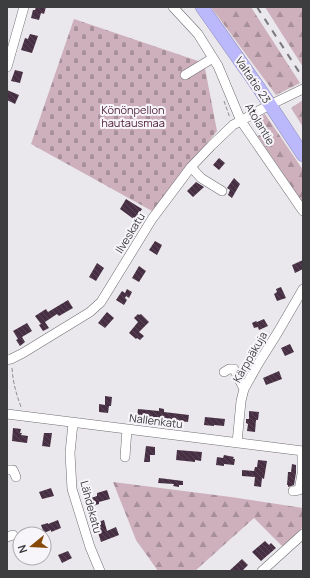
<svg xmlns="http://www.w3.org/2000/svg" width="310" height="578" font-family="Manrope,sans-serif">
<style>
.forest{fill:url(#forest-firs)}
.cemetery{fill:url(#cemetery-stones)}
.building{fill:url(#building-back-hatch)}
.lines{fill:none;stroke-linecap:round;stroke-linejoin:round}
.minor-casing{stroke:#706e72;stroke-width:10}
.highway-casing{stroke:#8f8dba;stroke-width:14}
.path{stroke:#8f8d90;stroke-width:1;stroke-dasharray:4 2;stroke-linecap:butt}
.minor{stroke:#fff;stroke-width:9}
.highway{stroke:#bbb8fc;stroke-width:13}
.rail{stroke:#79787a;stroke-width:2;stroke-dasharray:7 7;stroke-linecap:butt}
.labels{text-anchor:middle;stroke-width:4;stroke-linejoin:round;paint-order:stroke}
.street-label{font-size:11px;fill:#3d3c3e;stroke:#f7f5fa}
.park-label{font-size:11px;fill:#4b1c33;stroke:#f7f5fa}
</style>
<defs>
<pattern id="forest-firs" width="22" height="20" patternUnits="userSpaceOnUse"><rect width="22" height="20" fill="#cdb0bc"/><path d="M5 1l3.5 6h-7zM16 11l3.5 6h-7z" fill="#a8909a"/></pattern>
<pattern id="cemetery-stones" width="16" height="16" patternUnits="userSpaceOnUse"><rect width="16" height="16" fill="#cdb0bc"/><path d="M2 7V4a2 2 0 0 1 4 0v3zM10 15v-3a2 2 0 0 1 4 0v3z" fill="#a8909a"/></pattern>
<pattern id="building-back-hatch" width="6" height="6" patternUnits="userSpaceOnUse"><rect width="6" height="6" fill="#462f43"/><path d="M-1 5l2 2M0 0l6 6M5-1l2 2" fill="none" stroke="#594556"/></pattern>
</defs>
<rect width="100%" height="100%" fill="#eae8ec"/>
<!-- forest -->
<path class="forest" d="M211 7H251L300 83 276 95Z
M265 7H303V67Z
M303 100V127L291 108Z
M265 114 303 170V204L258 136 262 133 259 118Z
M113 482 231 497 303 508V527L283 547 254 518 195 571H158L136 540Z"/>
<!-- cemetery -->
<path class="cemetery" d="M74 19 204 63 217 131 152 211 31 144Z"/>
<!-- building -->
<path class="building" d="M36 7H46L44 14 41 13 39 20 31 18 33 10H35Z
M30 34 38 36 32 53 21 50 25 38 28 39Z
M15 70 23 72 20 83 11 81Z
M7 90 19 95 15 104 7 100Z
M219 158 225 163 219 170 213 165Z
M234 178 240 184 232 198 228 195 230 190 227 188Z
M196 182 204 187 193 197 187 191Z
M126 199 142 209 135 220 120 209Z
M155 241 162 245 157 255 149 250Z
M303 260V269L295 273 292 265Z
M97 263 104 268 96 281 89 277Z
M139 266 146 271 139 282 132 278Z
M281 287 286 298 277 301 274 294 277 292 276 289Z
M127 289 132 292 129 298 126 296 125 298 127 300 124 305 116 300 122 291 125 293Z
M68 300 73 308 59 316 57 314 45 322 49 328 43 331 39 325 41 324 35 316 46 309 48 312Z
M107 312 114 318 105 328 98 323Z
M138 314 139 315 141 314 149 322 139 332 144 336 140 340 137 338 136 339 129 333 138 322 134 318Z
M264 319 268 326 259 330 258 327 254 328 252 323 256 321 257 322Z
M27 323 32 331 22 337 25 342 20 346 16 340 18 339 13 331Z
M290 344 294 352 285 356 281 348Z
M279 371 282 379 266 385 263 378Z
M105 396 112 397 111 406H109L108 413 99 412V404L105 405Z
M159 408 164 409V412L189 415 188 422 180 421V423L170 422 171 419 154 417 153 419 137 417 138 409 159 411Z
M249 411 259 412 258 420H256L255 432 247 431 248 424 246 423V419H249Z
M205 417 225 419 224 426 214 425V426L204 425Z
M13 428 21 429 20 433H22L21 435 28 436 27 443 12 441Z
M44 433H52L50 447 42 446Z
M146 446 155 447V455H150V462H144Z
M177 450 202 452 201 461 195 460V462L176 460Z
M224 455 234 457 233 459H235L234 465 224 464V466L216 465 217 457 223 458Z
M258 460 267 461 264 479 262 478 261 487 254 486 255 477 242 476V470L254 471 255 467H257Z
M292 464 296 465V473L294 485 288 487V485H287L288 472H291Z
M159 478 183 481V485H179V487L173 486 174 484 158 483Z
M51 488 54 496 42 499 39 492Z
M107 490 110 499 99 502V504L90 507 88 499 97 496V493Z
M58 520 61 528 51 532V530L44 533 41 525 48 523V524Z
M104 520 107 531 116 527 119 535 101 542 95 523Z
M265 541 269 545 271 543 276 548 261 561 252 552Z
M68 551 72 558 62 563 58 555Z
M242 559 248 565 242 571H229Z"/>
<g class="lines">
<!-- minor casing -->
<g class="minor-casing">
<path id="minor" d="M173 7 198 34 218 66 241 121 303 211
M7 67 24 7
M185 75 213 58
M276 102 303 89
M191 167 201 178 222 191
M7 360 11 359 23 353 90 312 101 302 152 219 191 167 211 146 233 125 264 108
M224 372 229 369H234L244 389
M7 414 303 451
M73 423 70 453 72 489 90 547 100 571
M237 443 241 401 244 389 258 364 278 332 303 289
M125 457 127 429
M7 470H13L16 477
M293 491 299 490 302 474V451
M7 537 13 535
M262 571 303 534"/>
</g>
<!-- highway casing -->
<g class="highway-casing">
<path id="highway" d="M202 7 259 88 303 155"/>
</g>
<!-- path -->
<path class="path" d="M224 101 230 118
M256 121 258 130 257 131
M12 368C13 383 16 393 21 407"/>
<!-- minor -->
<use href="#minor" class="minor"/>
<!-- highway -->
<use href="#highway" class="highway"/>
<!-- rail -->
<path class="rail" d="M257 7 303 78"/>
</g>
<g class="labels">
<!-- street labels -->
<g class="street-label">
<text transform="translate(253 80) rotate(56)" y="4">Valtatie 23</text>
<text transform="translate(260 124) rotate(59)" y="4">Atolantie</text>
<text transform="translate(130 233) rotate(-58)" y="4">Ilveskatu</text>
<text transform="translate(250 357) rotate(-60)" y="4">Kärppäkuja</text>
<text transform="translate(156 421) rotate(7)" y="4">Nallenkatu</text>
<text transform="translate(91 507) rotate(75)" y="4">Lähdekatu</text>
</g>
<!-- park labels -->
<g class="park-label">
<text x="133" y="114">Könönpellon<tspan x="133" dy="13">hautausmaa</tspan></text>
</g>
</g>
<!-- border -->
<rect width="310" height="578" fill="none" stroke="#3d3c3e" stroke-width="16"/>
<!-- north arrow -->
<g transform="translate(32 546) rotate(252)"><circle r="19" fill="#f7f5fa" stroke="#adabaf"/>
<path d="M0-3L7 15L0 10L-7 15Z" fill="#87490a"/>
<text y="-6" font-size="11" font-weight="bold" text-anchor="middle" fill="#3d3c3e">N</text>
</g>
</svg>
